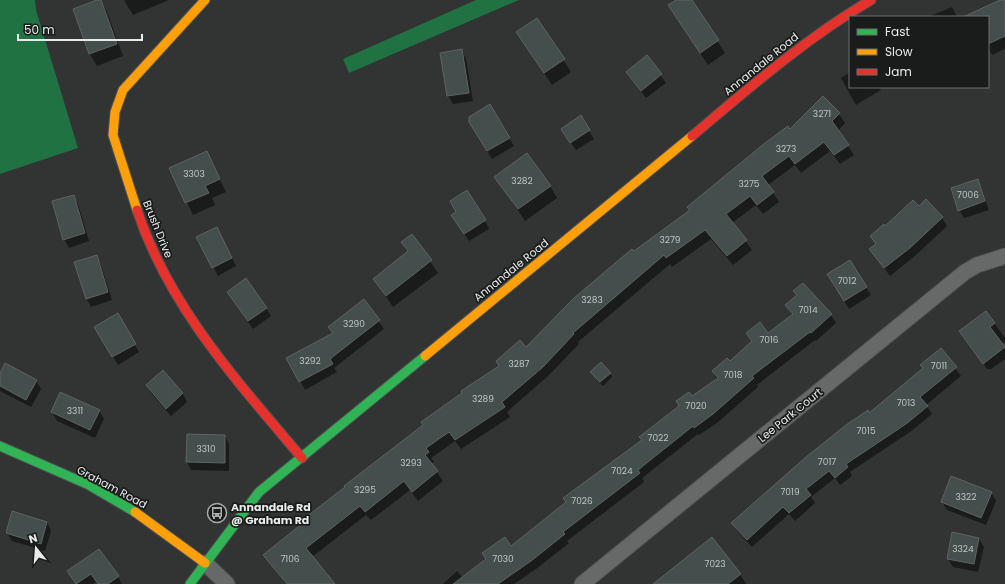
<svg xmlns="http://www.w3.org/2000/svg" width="1005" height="584" font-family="Poppins,sans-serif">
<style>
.forest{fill:#207243}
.shadow{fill:#0007}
.building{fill:#444e4d;stroke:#606262}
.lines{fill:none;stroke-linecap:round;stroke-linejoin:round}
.street-casing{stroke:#4f5151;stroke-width:17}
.fast-casing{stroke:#4f5151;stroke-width:11}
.slow-casing{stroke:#4f5151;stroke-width:11}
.jam-casing{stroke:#4f5151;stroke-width:11}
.street{stroke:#676969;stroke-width:15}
.fast{stroke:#30b455;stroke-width:9}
.slow{stroke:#ff9f0a;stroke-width:9}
.jam{stroke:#e5322d;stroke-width:9}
.labels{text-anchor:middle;stroke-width:3.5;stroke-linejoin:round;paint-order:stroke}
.number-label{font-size:9px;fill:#bec4c3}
.street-label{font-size:11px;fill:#e7ebea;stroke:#1a1c1c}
.poi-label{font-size:11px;font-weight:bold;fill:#e7ebea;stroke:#1a1c1c;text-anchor:start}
</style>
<rect width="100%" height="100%" fill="#313433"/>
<!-- forest -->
<path class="forest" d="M0 0H35L36 10 78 148 0 174Z
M476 0H519L349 73 343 59Z"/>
<!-- shadow -->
<path class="shadow" d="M100 0 107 12 123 56 97 66 90 54 74 9Z
M124 0H169L133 15Z
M678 0H691L725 53 708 65 669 5Z
M1002 0H1005V49L992 55 988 48V17H965Z
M952 7 957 17H928Z
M537 19 571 72 552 85 525 44Z
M462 50 466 59 473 101 453 104 448 96 441 54Z
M647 57 666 83 646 98 627 72Z
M850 72V87H879L881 90 856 105 841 78Z
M823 97 839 114 845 123 838 131 854 155 840 164 830 151 801 173 795 165 768 185 779 202 763 214 756 205 732 223 752 250 733 265 711 239 672 267 670 264 578 342 579 344 548 376 507 412 510 417 461 449 455 441 431 458 434 462 431 464 443 481 418 501 410 490 371 520 366 515 312 557 334 584H286L264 555 526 348 634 252 691 211 789 131Z
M490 106 514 146 492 159 470 122Z
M580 116 594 139 576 150 567 137Z
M206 152 226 192 212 198 215 205 193 215 171 168Z
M496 177 550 186 557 198 525 221Z
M977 180 989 210 964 218 959 210Z
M73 196 78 204 89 241 69 248 64 239Z
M942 218 947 226 915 256 890 276 871 250 877 245 871 236 885 228Z
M485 221 489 229 469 241 457 223Z
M412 235 438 273 393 307 374 279 408 253 402 242Z
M221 236 236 266 218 276 198 238Z
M96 257 101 265 112 300 91 307 87 299Z
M833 283 866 287 871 295 849 309Z
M795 291 831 315 836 323 816 341 815 340 757 385 758 387 717 423 699 435 698 434 642 478 644 482 567 541 569 543 536 569 514 584H443L457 571 463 578 511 547 643 440 691 398 717 380 713 372 730 362 753 342 747 333 767 334 793 315 786 305 797 296Z
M233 300 266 308 271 316 253 329Z
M364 301 384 329 334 368 337 372 305 390 288 358 334 334 330 327Z
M986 312 1005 338V342L1001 343 1005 348V359L991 369H987L960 332Z
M117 314 139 352 118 365 96 327Z
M941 349 961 376 926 405 932 414 910 432 850 472 852 476 840 485 835 478 811 497 815 503 795 521 789 514 752 547 737 531 733 523 869 414 923 368Z
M163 372 183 394 187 402 171 416 152 394 147 386Z
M610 373 612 377 603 386 594 376Z
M0 375 36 381 41 389 31 407 0 391Z
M61 393 99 410 104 419 95 438 57 421 52 412Z
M225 436 229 444V471L191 470 187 462Z
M991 492 996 501 986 525 947 510 942 502Z
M47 522 51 531 45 551 12 541 7 533Z
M979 539 984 547 978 572 953 567 948 559Z
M99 550 118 577 122 584H98L96 582 93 584H76L73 580Z
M740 574 746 584H655Z"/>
<!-- building -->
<path class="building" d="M97 0H101L117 44 89 54 73 9Z
M676 0H692L719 40 700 53 668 5Z
M1000 0H1005V36L988 44V17H963Z
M537 18 565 59 544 73 516 32Z
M462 49 469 93 447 96 440 53Z
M647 55 662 74 641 91 626 72Z
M823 96 840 113 832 121 849 145 834 155 824 142 795 164 789 156 762 176 774 192 757 205 750 196 726 214 747 240 727 256 705 230 666 258 664 255 573 333 574 334 543 367 502 402 505 407 455 440 449 432 426 448 429 452 425 455 438 471 412 492 404 481 365 512 360 506 306 548 335 584H287L263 555 308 519 306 517 345 487 344 486 423 425 421 422 462 393 461 391 499 366 496 361 520 340 526 347 573 299 614 264 632 249 634 251 690 210 687 207 765 143 788 126 790 129Z
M490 104 510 138 487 151 469 122V117Z
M581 115 590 130 570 143 561 129Z
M207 151 220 179 205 186 209 193 185 203 169 168Z
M527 153 551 186 518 209 494 177Z
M978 179 985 201 958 211 951 188Z
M467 190 486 220 464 234 451 215 456 212 450 201Z
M74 195 85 233 63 240 52 201Z
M926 199 943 217 910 248 884 268 869 249 876 244 870 236 884 224 885 226 913 200 919 206Z
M217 227 232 258 212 268 196 237Z
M412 234 432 260 386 296 373 279 408 251 401 242Z
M97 255 108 292 86 299 74 262Z
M850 260 867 287 844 301 827 274Z
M246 278 267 308 248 321 227 292Z
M803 283 832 314 811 333 810 332 752 376 754 378 713 414 694 428 693 426 638 470 640 473 563 532 565 534 531 561 498 584H453L486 559 482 553 505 537 511 546 566 502 563 498 642 440 639 437 679 406 676 401 689 392 692 396 718 378 712 371 727 358 730 361 752 341 746 333 760 322 768 333 793 314 785 305 797 295 793 291Z
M364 299 380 320 330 359 333 364 299 382 286 358 333 333 328 327Z
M986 311 995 323 990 327 1005 347 983 364 959 331Z
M118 313 136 344 112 357 94 327Z
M941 348 957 367 920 397 928 406 906 424 846 464 848 467 835 478 829 471 806 489 811 495 789 513 783 507 747 540 731 523 806 457 846 425 868 410 869 413 923 368 920 365Z
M601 362 611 373 600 382 590 372Z
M5 363 37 380 26 400 0 386V373Z
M163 370 183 393 166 409 146 385Z
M60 392 100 410 90 430 51 412Z
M187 434 225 435V463L186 462Z
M951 476 992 492 981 518 941 502Z
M12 511 47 522 41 544 6 533Z
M952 532 979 538 974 564 947 559Z
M712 537 741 574 728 584H653Z
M99 549 119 576 108 584H98L91 574 76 584 67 571Z"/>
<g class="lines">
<!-- street casing -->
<g class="street-casing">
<path id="street" d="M205 563 227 584
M582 584 965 272 977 265 1005 256"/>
</g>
<!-- fast casing -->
<g class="fast-casing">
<path id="fast" d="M0 446 89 485 135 512
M190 584 259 492 425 356"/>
</g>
<!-- slow casing -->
<g class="slow-casing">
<path id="slow" d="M137 210 113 135 115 112 123 90 205 0
M425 356 692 136
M135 512 205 563"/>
</g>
<!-- jam casing -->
<g class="jam-casing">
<path id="jam" d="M692 136C749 88 806 38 871 0
M137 210C169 307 237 381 302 458"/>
</g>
<!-- street -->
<use href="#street" class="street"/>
<!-- fast -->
<use href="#fast" class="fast"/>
<!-- slow -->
<use href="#slow" class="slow"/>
<!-- jam -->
<use href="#jam" class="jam"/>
</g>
<!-- icons -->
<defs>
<g id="bus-ring" transform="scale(1)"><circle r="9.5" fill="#1a1c1c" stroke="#a7abaa" stroke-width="1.5"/><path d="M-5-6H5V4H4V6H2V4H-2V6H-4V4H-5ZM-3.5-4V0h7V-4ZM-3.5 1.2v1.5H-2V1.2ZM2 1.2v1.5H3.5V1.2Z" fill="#a7abaa"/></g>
</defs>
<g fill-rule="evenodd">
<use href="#bus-ring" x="217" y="513"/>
</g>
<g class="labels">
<!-- number labels -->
<g class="number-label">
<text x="822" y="117">3271</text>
<text x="786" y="152">3273</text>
<text x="194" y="177">3303</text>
<text x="522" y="184">3282</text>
<text x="749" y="187">3275</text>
<text x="968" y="198">7006</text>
<text x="670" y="243">3279</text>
<text x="847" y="284">7012</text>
<text x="592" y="303">3283</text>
<text x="808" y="313">7014</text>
<text x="354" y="327">3290</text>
<text x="769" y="343">7016</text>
<text x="310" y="364">3292</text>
<text x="519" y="367">3287</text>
<text x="939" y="369">7011</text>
<text x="733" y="378">7018</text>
<text x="483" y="402">3289</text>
<text x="906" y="406">7013</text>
<text x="696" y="409">7020</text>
<text x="75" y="414">3311</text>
<text x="866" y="434">7015</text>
<text x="658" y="441">7022</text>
<text x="206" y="452">3310</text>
<text x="827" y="465">7017</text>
<text x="411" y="466">3293</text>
<text x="622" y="474">7024</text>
<text x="365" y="493">3295</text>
<text x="790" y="495">7019</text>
<text x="966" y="500">3322</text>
<text x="582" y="504">7026</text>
<text x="963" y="552">3324</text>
<text x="290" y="562">7106</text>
<text x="503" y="562">7030</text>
<text x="715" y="567">7023</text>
</g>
<!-- street labels -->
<g class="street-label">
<text transform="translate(761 64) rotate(-39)" y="4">Annandale Road</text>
<text transform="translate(158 229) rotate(68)" y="4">Brush Drive</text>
<text transform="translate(511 270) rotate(-39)" y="4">Annandale Road</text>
<text transform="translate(790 415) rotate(-39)" y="4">Lee Park Court</text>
<text transform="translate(112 487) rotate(28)" y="4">Graham Road</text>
</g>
<!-- poi labels -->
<g class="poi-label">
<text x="231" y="511">Annandale Rd<tspan x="231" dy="13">@ Graham Rd</tspan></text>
</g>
</g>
<!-- legend -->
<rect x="849" y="16" width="140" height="72" fill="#1a1c1c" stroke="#6c6f6e"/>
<rect x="857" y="29" width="20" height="6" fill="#30b455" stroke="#6c6f6e"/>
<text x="885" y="36" font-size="12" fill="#e7ebea">Fast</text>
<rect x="857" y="49" width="20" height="6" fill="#ff9f0a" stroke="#6c6f6e"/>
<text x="885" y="56" font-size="12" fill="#e7ebea">Slow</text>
<rect x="857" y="69" width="20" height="6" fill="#e5322d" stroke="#6c6f6e"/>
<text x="885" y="76" font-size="12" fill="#e7ebea">Jam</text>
<!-- north arrow -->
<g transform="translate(36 548) rotate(343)" stroke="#1a1c1c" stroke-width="3" paint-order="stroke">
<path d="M0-3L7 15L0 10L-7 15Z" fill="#e7ebea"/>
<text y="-6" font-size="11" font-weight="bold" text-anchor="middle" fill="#e7ebea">N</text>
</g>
<!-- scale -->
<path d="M18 34v6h124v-6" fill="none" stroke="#e7ebea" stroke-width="2"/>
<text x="24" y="34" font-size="12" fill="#e7ebea" stroke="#1a1c1c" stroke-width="3" paint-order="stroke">50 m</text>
</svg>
